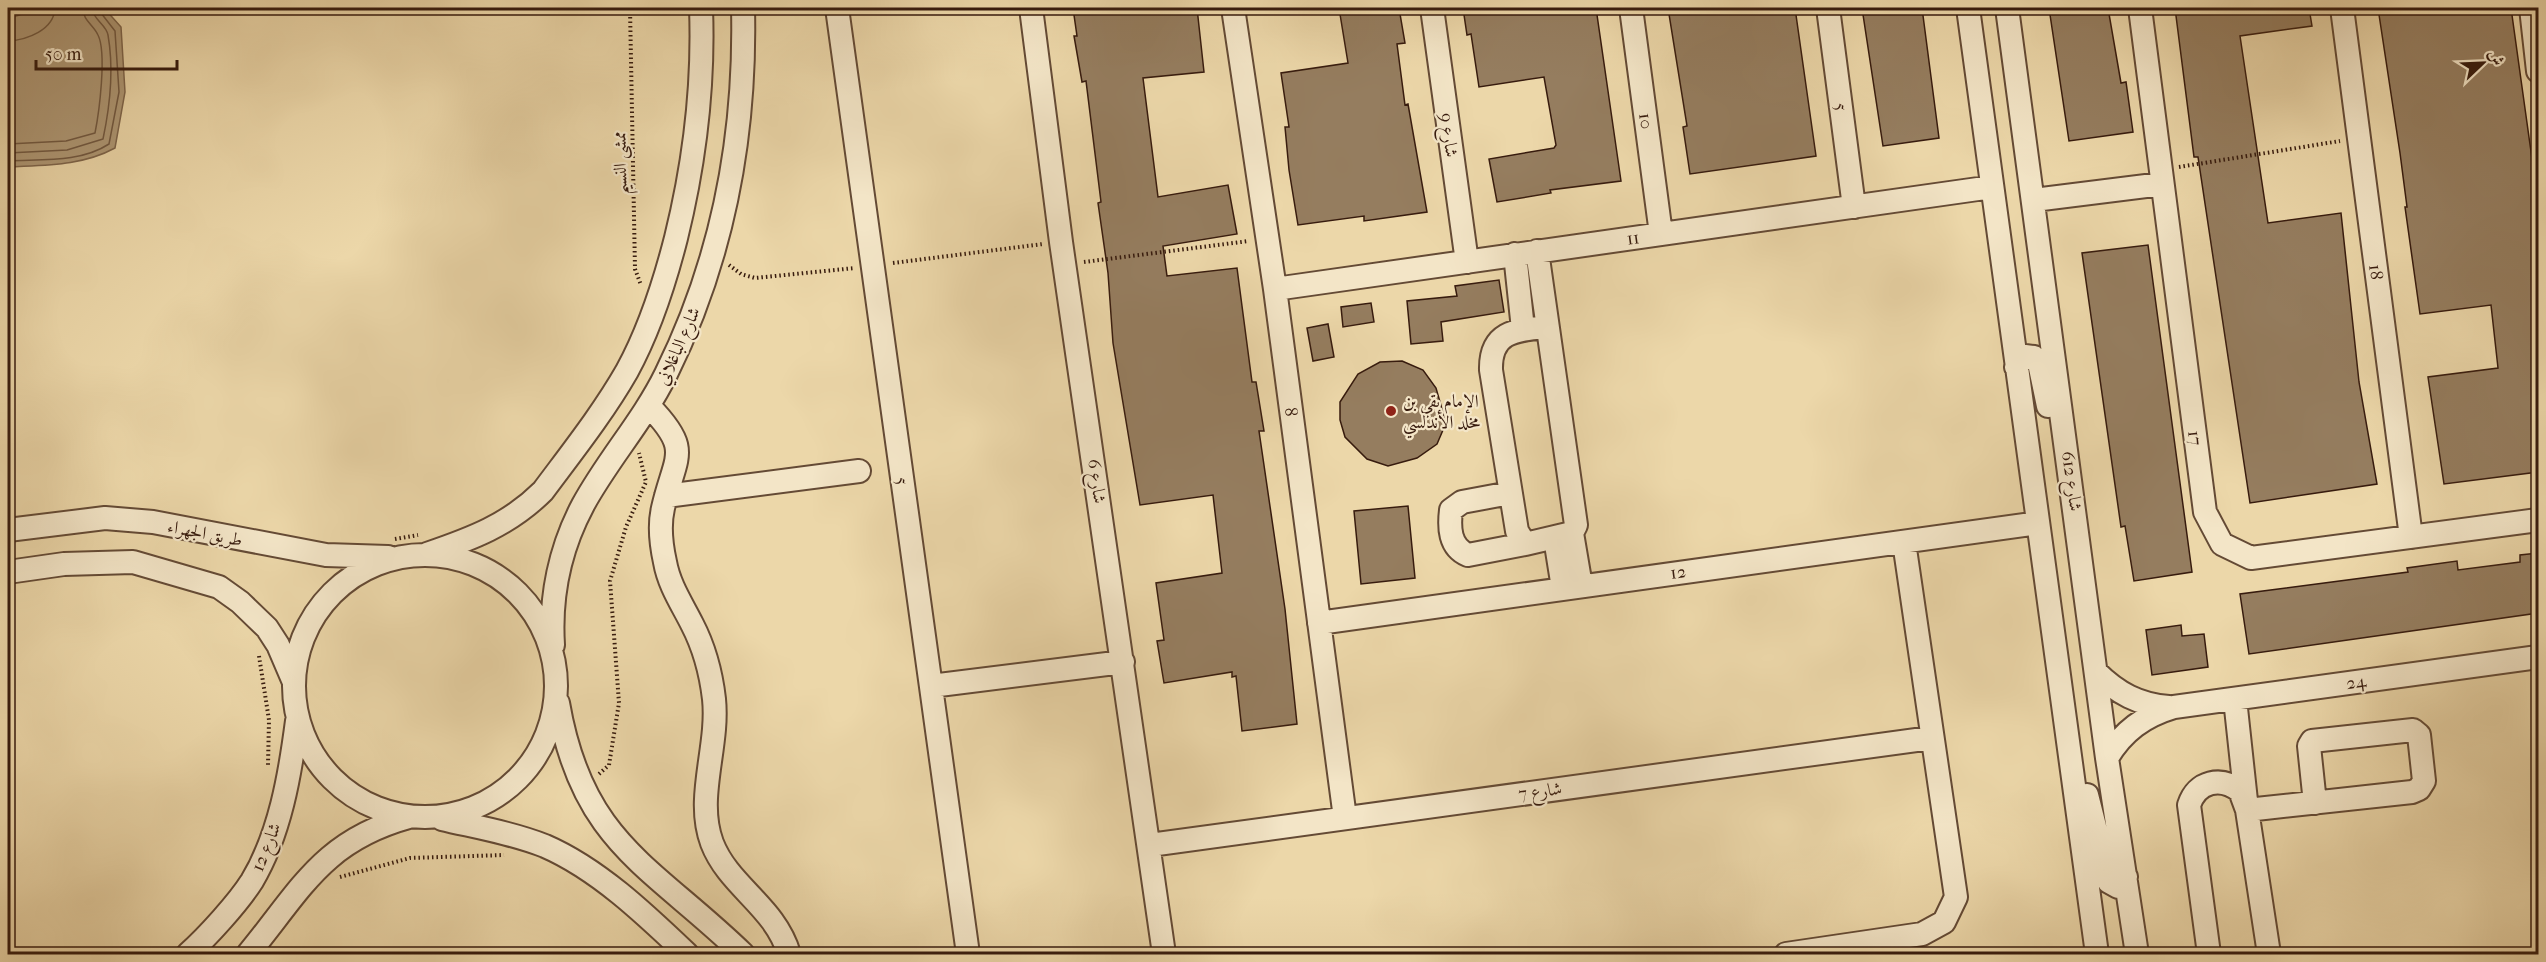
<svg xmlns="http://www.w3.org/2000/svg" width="2546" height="962" font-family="'IM FELL French Canon',Amiri,serif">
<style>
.water{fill:#ae9774;stroke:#7e654b;stroke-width:1.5}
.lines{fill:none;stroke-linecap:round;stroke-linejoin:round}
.shore{stroke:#725941;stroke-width:1.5}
.building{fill:#957d5f;stroke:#371b0e;stroke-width:1.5}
.minor-casing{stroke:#644a35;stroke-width:26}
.path{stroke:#371b0e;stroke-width:4;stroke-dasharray:1.5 3;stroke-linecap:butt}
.minor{stroke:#f3e5c7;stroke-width:22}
.poi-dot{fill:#8f2418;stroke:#f3e5c7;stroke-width:2}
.labels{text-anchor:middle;stroke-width:4.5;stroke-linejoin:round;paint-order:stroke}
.street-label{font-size:18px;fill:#371b0e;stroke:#f3e5c7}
.poi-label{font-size:18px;fill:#371b0e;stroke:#f3e5c7;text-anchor:start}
</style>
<rect width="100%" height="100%" fill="#ecd7a9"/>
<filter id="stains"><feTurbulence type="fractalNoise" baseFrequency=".00333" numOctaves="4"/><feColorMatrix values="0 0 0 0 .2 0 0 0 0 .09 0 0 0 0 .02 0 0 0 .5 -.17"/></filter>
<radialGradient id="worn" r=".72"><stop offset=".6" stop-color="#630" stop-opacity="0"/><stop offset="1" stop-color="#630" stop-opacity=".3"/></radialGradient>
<!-- water -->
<path class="water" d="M39 8H104L121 27 125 92 115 148C82 166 45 165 9 167L8 19Z"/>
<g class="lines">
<!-- shore -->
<path class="shore" d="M8 41C27 40 54 30 55 8
M8 144 66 141 95 133C99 113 107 53 98 35 93 24 83 21 83 8
M8 153 67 150 103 139C110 106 114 69 108 35 106 24 93 20 92 8
M8 161C41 159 80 163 109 144L119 92 115 31 101 13 100 8"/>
</g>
<!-- building -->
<path class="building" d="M1073 8H1197L1204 72 1143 78 1158 197 1228 185 1237 234 1163 246 1167 276 1237 268 1252 382H1256L1264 431H1259L1285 609 1297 724 1242 731 1236 676 1232 677V672L1164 683 1157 641 1164 640 1156 583 1222 573 1213 495 1140 505 1113 343 1108 273 1098 203 1101 202 1086 81 1082 82 1074 36H1077Z
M1339 8H1399L1405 43 1397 44 1405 105 1408 104 1427 212 1364 221V216L1298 225 1289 170 1285 127H1289L1281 73 1348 63Z
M1463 8H1596L1621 181 1550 190 1551 193 1497 202 1489 159 1554 148 1556 145 1544 77 1479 87 1471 34 1467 35Z
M1707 8H1725V10L1742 8H1795L1816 156 1690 174 1683 127 1687 126 1669 14Z
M1862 8H1922L1939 138 1883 146Z
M2049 8H2108L2121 83 2126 82 2133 132 2069 141Z
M2175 8H2309L2312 26 2240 36 2268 223 2341 213 2359 382 2377 484 2250 503 2198 157H2194Z
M2378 8H2511L2538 202V472L2444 484 2428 377 2498 368 2491 305 2420 314 2405 207H2407L2400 153Z
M2148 245 2192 572 2134 581 2125 526 2121 527 2082 253Z
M1499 280 1504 312 1441 322 1443 341 1411 344 1407 301 1457 296 1455 286Z
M1371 303 1374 322 1343 327 1341 307Z
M1328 324 1334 357 1313 361 1307 328Z
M1402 361 1423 370 1436 388 1446 423 1437 444 1417 458 1388 466 1367 459 1345 437 1340 420V402L1358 374 1380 362Z
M1408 506 1415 578 1361 584 1354 511Z
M2538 553V613L2249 654 2240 594 2408 572 2407 568 2457 561 2458 570 2520 562V555Z
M2181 625 2182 636 2204 634 2208 667 2152 675 2146 630Z"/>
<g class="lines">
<!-- minor casing -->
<g class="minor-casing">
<path id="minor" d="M837 8 968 954
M1031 8 1061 242 1164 954
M1233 8 1275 289 1345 818
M1432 8 1467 262
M1631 8 1661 234
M1828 8 1854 207
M1968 8 2097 954
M2007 8 2107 758 2137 954
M2140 8 2205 512 2222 544 2251 558 2538 520
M2342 8 2411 537
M2531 8 2538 71
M2034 200 2162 184
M1537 251 1576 525 1572 533 1581 586
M1515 254 1523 329
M1275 289 1992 187
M1546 327C1515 330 1490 332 1491 370L1517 531 1525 544 1572 533
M2016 367 2025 356 2034 357 2039 363 2048 406
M649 406C693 451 675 455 663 508 659 525 661 544 665 562 669 585 682 604 692 624 704 647 711 673 714 699 719 747 695 798 712 843 729 887 775 906 789 954
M1510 493 1462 502 1451 510C1449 527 1449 547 1468 555L1525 544
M666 496 859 471
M8 530 105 518 153 522 326 555 388 557
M1555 538 1563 588
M427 554C471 539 509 525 543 491 572 452 603 413 627 371 650 329 664 285 676 238 695 161 704 87 701 8
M294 686a131 131 0 1 1 262 0a131 131 0 1 1-262 0Z
M8 572 64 564 133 562 219 587 240 602 267 628 278 645 293 680
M1319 623 2038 523
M553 645C550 597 560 548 583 505 608 459 643 421 666 374 723 259 746 135 743 8
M2096 672C2117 693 2139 705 2169 707
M931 686 1123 662
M2235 699 2247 810 2412 792 2419 789 2424 781 2419 735 2413 730 2312 741 2309 746 2315 803
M558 703C582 843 651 865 743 954
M2107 758C2123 731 2144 716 2174 707L2538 657
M2087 795 2109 882 2118 887 2126 877
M442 819C476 827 512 833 545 846 598 869 645 914 687 954
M1150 845 1931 738
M188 954C207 937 238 903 252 881 280 834 290 775 297 721
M248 954C301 890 322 841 409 817
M1786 954 1922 934 1944 922 1956 897 1904 542
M2209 954 2189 805C2197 781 2221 776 2240 791L2247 810 2269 954"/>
</g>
<!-- path -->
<path class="path" d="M630 8 635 269 641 285
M2179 167 2340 141
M1084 262 1249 241
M893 263 1043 244
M729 265 741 274 755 278 855 268
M395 539 418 535
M259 656 269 720 268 765
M599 774 609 765 619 703 610 581 626 527 646 482 639 453
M340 877 410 858 504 855"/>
<!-- minor -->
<use href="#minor" class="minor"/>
</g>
<!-- markers -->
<circle class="poi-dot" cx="1391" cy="411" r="6"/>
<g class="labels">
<!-- street labels -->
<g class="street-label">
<text transform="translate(1841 107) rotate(83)" y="6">5</text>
<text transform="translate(1646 121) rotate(82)" y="6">10</text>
<text transform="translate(1449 135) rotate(82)" y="6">شارع 9</text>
<text transform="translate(620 163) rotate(-91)" y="6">ممشى النسيم</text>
<text transform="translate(1633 238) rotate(-8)" y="6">11</text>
<text transform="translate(2376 272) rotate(83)" y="6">18</text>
<text transform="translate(678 346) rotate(-66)" y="6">شارع الباغلاني</text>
<text transform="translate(1291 412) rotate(82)" y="6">8</text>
<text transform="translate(2195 438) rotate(83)" y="6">17</text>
<text transform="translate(902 481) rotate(82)" y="6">5</text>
<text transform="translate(1097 481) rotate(82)" y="6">شارع 6</text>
<text transform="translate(2072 481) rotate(82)" y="6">شارع 612</text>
<text transform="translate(205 533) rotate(11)" y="6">طريق الجهراء</text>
<text transform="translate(1678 572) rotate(-8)" y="6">12</text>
<text transform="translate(2356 682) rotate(-8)" y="6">24</text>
<text transform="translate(1540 791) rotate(-8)" y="6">شارع 7</text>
<text transform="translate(266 847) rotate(-68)" y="6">شارع 12</text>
</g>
<!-- poi labels -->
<g class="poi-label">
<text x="1403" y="407">الإمام بقي بن<tspan x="1403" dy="21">مخلد الأندلسي</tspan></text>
</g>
</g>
<!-- margin -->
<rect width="2546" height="962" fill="none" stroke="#ecd7a9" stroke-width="30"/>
<rect x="9" y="9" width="2528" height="944" fill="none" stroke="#371b0e" stroke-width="3"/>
<rect x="15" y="15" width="2516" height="932" fill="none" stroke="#371b0e" stroke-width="1.5"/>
<!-- north arrow -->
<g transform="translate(2483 63) rotate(67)" stroke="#f3e5c7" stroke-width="4.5" paint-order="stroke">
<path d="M0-4.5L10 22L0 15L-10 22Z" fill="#371b0e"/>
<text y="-9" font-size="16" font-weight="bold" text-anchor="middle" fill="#371b0e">ش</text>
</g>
<!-- scale -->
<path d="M36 60v9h141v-9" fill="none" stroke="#371b0e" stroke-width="3"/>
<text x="45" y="60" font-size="18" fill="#371b0e" stroke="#f3e5c7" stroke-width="4.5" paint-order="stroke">50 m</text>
<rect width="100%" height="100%" filter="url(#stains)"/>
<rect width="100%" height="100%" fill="url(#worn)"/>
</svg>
